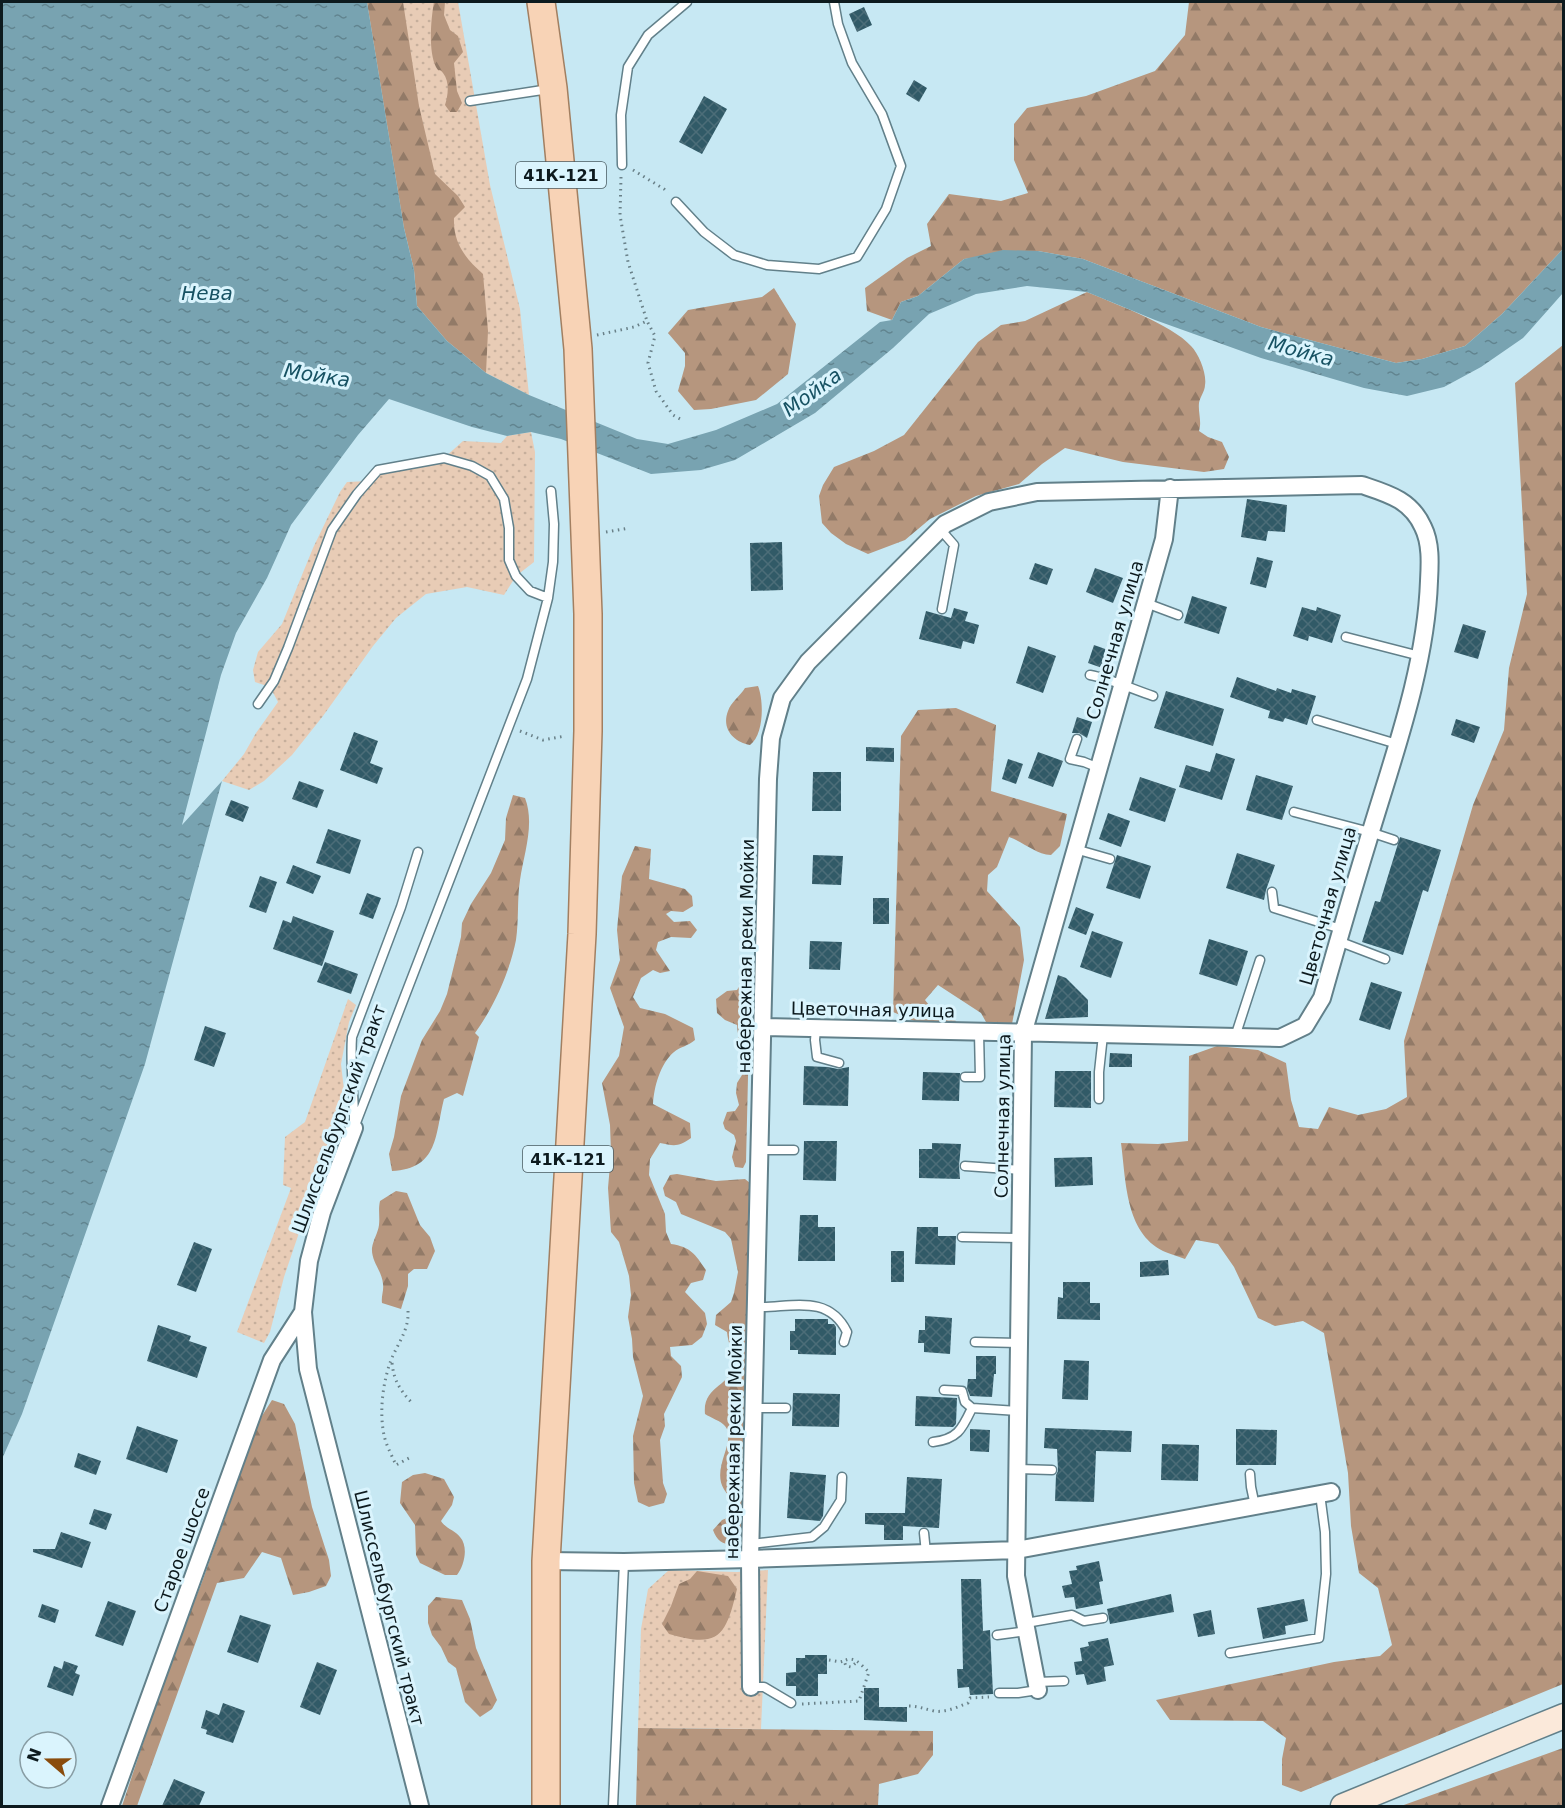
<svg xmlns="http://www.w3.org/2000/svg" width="1565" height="1808" font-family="'DejaVu Sans',sans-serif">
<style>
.grass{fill:url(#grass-dots)}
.forest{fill:url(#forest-firs)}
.water{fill:url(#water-ripples)}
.building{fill:url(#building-cross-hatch)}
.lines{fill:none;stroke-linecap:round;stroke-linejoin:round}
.service-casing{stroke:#62808a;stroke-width:11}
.minor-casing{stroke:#62808a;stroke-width:20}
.secondary-casing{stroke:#62808a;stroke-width:27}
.primary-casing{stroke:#a27f61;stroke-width:30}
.path{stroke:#698088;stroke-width:3;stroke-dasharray:1.5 4.5;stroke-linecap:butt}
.service{stroke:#fff;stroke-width:8}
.minor{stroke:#fff;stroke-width:16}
.secondary{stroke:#fbe9da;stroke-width:24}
.primary{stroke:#f8d3b6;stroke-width:27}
.labels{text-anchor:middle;stroke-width:6;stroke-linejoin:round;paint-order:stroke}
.shield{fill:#daf4fd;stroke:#4a5b61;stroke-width:1.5}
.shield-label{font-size:16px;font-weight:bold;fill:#0d1a1e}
.street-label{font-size:18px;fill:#0d1a1e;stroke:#daf4fd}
.water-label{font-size:20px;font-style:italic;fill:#175263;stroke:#daf4fd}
</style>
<defs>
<pattern id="grass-dots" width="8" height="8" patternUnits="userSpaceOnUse" patternTransform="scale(1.5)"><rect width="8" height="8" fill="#e8ccb6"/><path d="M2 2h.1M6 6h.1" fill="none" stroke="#c6af9c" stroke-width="1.8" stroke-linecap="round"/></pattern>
<pattern id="forest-firs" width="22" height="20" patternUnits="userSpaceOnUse" patternTransform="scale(1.5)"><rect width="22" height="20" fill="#b6967e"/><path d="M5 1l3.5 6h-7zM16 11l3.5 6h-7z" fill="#927a67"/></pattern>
<pattern id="water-ripples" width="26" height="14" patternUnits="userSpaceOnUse" patternTransform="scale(1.5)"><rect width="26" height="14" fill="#78a3b1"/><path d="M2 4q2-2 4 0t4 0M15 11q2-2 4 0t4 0" fill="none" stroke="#61848f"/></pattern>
<pattern id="building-cross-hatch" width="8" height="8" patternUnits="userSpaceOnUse" patternTransform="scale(1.5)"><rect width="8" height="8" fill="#315a67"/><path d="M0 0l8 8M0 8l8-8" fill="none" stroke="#4c6d78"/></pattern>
</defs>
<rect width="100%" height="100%" fill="#c7e8f3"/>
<!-- grass -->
<path class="grass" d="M367 2H458L490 185 520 309 529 395 486 373 404 228Z
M531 432 535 452 534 562 516 576 504 595 467 587 426 594 396 618 373 646 323 716 292 755 264 781 249 790 222 781 244 754 256 733 278 702 270 687 255 682 253 670 258 652 282 624 313 548 340 492 347 482 369 481 378 470 444 458 463 441 501 443 507 436Z
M348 999 356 1005 349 1022 341 1064 344 1090 337 1121 284 1277 270 1332 264 1343 237 1332 291 1188 283 1185 285 1137 305 1122Z
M669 1570 737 1572 768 1570 761 1729 638 1728 641 1629 648 1589Z"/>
<!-- forest -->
<path class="forest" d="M367 2H403L419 106 435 174 458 196 465 207 454 218C453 243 465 258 483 274L488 331 486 373 447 341 417 306 414 270 404 228Z
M434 2H445L444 15 450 30 458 36 463 52 454 63 457 91 462 103 457 112H450L445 105C448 95 450 82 443 73 438 67 440 74 436 67 428 51 431 19 434 2Z
M1189 2H1563V249L1502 314 1465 346 1422 359 1396 363 1261 327 1083 259 1038 251 964 259 918 296 901 302 892 320 867 311 865 288 907 258 931 246 927 224 949 194 1001 201 1028 193 1014 160V124L1027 108 1086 96 1155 71 1185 35Z
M774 288 796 324 788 374 756 400 711 409 694 410 678 391 685 366V353L668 333 688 310 762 297Z
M1087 292C1115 304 1171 324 1191 346 1199 354 1207 374 1205 385 1205 391 1200 397 1199 403 1198 413 1202 421 1199 431L1208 437 1222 442 1229 457 1224 469 1204 472 1123 462 1065 448 1042 464 1019 484 976 496 930 519 905 540 868 554 846 544 831 533 822 523 819 496 823 485 834 467 874 451 904 435 978 342 1001 325 1025 321Z
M1563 345V1684L1301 1792 1282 1785V1759L1286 1738 1263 1721 1170 1720 1156 1700 1334 1662 1380 1656 1392 1645 1378 1588 1359 1573 1351 1526 1348 1473 1324 1333 1303 1321 1275 1326 1258 1318 1234 1267 1218 1244 1196 1240 1185 1259C1178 1256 1169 1254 1163 1251 1125 1232 1126 1180 1121 1143L1158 1144 1188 1141 1189 1056 1217 1046 1258 1050 1286 1063 1291 1100 1299 1127 1318 1129 1329 1107 1358 1115 1386 1109 1407 1097 1404 1041 1473 805 1504 730 1509 668 1527 594 1515 383Z
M758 686C764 701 764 735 750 745 734 742 721 729 728 711 731 702 740 696 745 688Z
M956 708 996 725 991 791 1067 814 1060 846 1051 855C1035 854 1024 842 1009 837L997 867 988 875 987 891 1020 927 1024 960 1012 1024 1000 1026 986 1022 981 1013 938 985 925 1000 936 1014 956 1021 953 1027 919 1023 893 1012 901 736 918 710Z
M513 795 525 798C535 824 524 853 520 880 517 899 519 920 516 940 510 971 494 1007 475 1033L479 1037 463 1096 457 1093 444 1099C435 1134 439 1169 392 1171L389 1154 394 1137 401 1096 422 1040 440 1011 447 994 461 937 462 923 471 904 491 873 505 840 506 818Z
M635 846 651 849 649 879 685 889 692 896 693 906 683 912 671 911 666 914 674 922 690 921 697 930 691 938 671 937 658 942 656 950 670 971 660 973 653 970 641 978 633 997 640 1008 665 1014 693 1028 695 1040C688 1046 680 1047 674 1052 660 1064 654 1087 653 1104L690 1123 691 1138C679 1147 674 1146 660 1143L650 1159 649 1175 665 1214 666 1232 671 1244C691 1247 695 1254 706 1270L703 1280 691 1283 685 1292 705 1313 707 1324 702 1337 692 1345 670 1347 671 1356 681 1366 682 1377 664 1414 665 1426 660 1440 663 1483 667 1494 664 1503 649 1507 638 1502 634 1483 633 1436 643 1396 633 1357 632 1339 628 1317 631 1295 629 1276 619 1242 611 1232 608 1188 611 1153 610 1125 602 1083 619 1056 624 1027 610 988 620 960 617 930 622 876Z
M740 985 750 993 746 1162 743 1168 735 1167 732 1157 736 1141 734 1135 725 1129 723 1123 727 1112 735 1111 739 1105 736 1093 737 1083 742 1075 737 1025 725 1020 717 1013 716 999 727 991 737 990Z
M677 1174 716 1181 745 1179 755 1187 751 1468 742 1500 741 1534 733 1545C722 1544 717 1541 713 1530L722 1520 732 1516 738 1509V1502C698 1479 740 1444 725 1426 721 1421 711 1418 705 1414 702 1386 732 1385 733 1366 733 1355 728 1342 727 1332L715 1325 716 1315 731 1302 734 1293 738 1272 731 1239 725 1232 681 1214 676 1202 665 1196 663 1188 670 1175Z
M396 1191 407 1193 420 1225 430 1237 435 1251 427 1269H414L408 1274V1286L401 1309 382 1303C381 1296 384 1291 383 1284 382 1271 371 1261 372 1248 373 1240 378 1233 379 1225 380 1216 378 1210 380 1201Z
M272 1400 284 1404 295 1424 312 1507 329 1560 331 1576 326 1586 309 1592 293 1595 281 1558 262 1552 244 1578 217 1583 137 1806H122L168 1668 202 1582 260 1419Z
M425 1473 444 1479 454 1497 452 1505 441 1521C446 1529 455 1530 460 1537 469 1547 464 1566 457 1575H445L420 1563 416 1555 415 1525 400 1503 402 1482 413 1475Z
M697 1571 728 1576 737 1589C726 1635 720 1649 669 1634L662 1624 671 1606 679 1584 690 1579Z
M436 1597 462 1600 470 1619 476 1648 497 1700 492 1709 480 1717 465 1702 456 1668 448 1662 441 1647 432 1635 428 1623V1606Z
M638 1728 933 1731V1755L918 1774 879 1784 878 1806H636Z
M1563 1748V1806H1401Z"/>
<!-- water -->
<path class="water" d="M2 2H367L404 228 414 270 417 306 447 341 486 373 529 395 637 439 668 444 716 430 777 404 880 322 892 320 901 302 918 296 964 259 1003 250 1038 251 1083 259 1261 327 1396 363 1422 359 1465 346 1502 314 1563 249V293L1523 338 1481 367 1444 387 1407 396 1364 388 1261 358 1155 320 1087 292 1027 286 976 294 929 314 893 348 815 413 735 460 701 470 651 474 561 439 531 432 507 436 472 427 389 399 358 435 291 525 267 578 236 633 221 675 182 825 222 781 145 1064 22 1414 2 1459Z"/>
<!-- building -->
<path class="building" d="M864 7 872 25 857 32 849 14Z
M914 80 927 88 919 102 906 94Z
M704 96 727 109 702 154 679 142Z
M1247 499 1287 505 1285 532 1268 531 1266 541 1241 537Z
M782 542 783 590 751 591 750 543Z
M1257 557 1273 561 1266 588 1250 584Z
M1035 563 1053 569 1047 585 1029 579Z
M1095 568 1123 578 1113 603 1086 592Z
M1192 596 1227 607 1219 634 1184 623Z
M1302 607 1316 611 1317 607 1341 615 1332 643 1309 636 1308 641 1293 636Z
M954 608 968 612 965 621 979 625 974 644 963 641 961 649 919 639 926 611 951 618Z
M1463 624 1486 631 1478 659 1454 652Z
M1094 645 1111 651 1105 669 1088 663Z
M1028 646 1056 656 1043 693 1016 683Z
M1237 677 1276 691 1277 688 1291 693 1292 689 1316 696 1307 725 1285 718 1283 722 1268 718 1270 711 1230 697Z
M1166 691 1224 709 1213 746 1154 728Z
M1077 717 1092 722 1087 738 1079 733H1072Z
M1456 719 1480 727 1474 743 1451 735Z
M354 732 378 741 370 763 383 768 377 784 340 770Z
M866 747 894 748V762L866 761Z
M1038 752 1063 761 1053 787 1028 778Z
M1216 753 1235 759 1222 800 1179 787 1186 765 1210 772Z
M1008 759 1023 764 1016 784 1002 779Z
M813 772H841V811H812Z
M1256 775 1293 786 1282 820 1246 810Z
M1140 777 1176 789 1165 822 1129 810Z
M299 781 324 790 317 808 292 799Z
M231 800 249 807 243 822 225 815Z
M1108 813 1130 821 1121 847 1099 839Z
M328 829 361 840 350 874 316 863Z
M1400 837 1441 850 1428 892 1423 890 1403 955 1362 942 1375 901 1380 902Z
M1237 853 1275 865 1266 890 1264 900 1226 888Z
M813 855 843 856 841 885 812 884Z
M1117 855 1151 866 1140 899 1106 888Z
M293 865 321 876 313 894 286 883Z
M260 876 277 882 266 913 249 907Z
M367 893 381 898 373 919 359 914Z
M873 898H889V924H873Z
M1076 907 1094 914 1086 935 1068 928Z
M293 916 334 931 322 966 273 949 283 920 291 923Z
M1092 931 1123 942 1111 978 1080 967Z
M1209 939 1248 951 1237 986 1199 974Z
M810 941 842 942 840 970 809 969Z
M325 962 358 974 351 994 317 982Z
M1058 975 1066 978 1088 1000V1017L1045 1019Z
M1371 982 1402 992 1390 1030 1359 1020Z
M205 1026 226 1033 214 1067 194 1060Z
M1110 1053 1132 1054V1067H1109Z
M804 1066 828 1067 838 1069 849 1067 848 1106 803 1105Z
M1055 1071H1091V1108L1054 1107Z
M923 1072 960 1073 959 1101 922 1100Z
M804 1141H837L836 1181 803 1180Z
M932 1143 961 1144 959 1166 960 1179 919 1178V1149H932Z
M1092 1157 1093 1185 1055 1187 1054 1158Z
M800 1215H818V1227H835V1261H798Z
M917 1227H938V1236H956L955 1265 915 1264Z
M194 1242 212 1249 196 1292 177 1285Z
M891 1251H904V1282H891Z
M1168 1260 1169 1275 1140 1277V1262Z
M1063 1282H1090V1303H1100V1320L1057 1319 1058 1297 1063 1298Z
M925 1316 952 1318 950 1354 924 1352V1343H918L919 1330H925Z
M795 1319H828V1324H834L836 1327V1355L798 1354V1350H790V1331H795Z
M158 1325 191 1336 189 1341 207 1347 197 1378 147 1361Z
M976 1356H996V1374H994L992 1397 970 1396 967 1388 968 1379H976Z
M1064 1360 1089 1361 1088 1400 1062 1399Z
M793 1393 840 1394 839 1427 792 1426Z
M916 1396 957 1398 956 1424 953 1427 915 1426Z
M137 1426 178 1440 167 1473 126 1459Z
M1045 1428 1132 1431 1131 1452 1096 1451 1094 1502 1055 1501 1056 1475 1058 1471 1057 1449 1044 1448Z
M970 1429 990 1430 989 1452 970 1451Z
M1236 1429 1277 1430 1276 1465H1236Z
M1162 1444 1199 1445 1198 1481 1161 1480Z
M78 1453 101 1461 96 1475 74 1467Z
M790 1472 826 1475 823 1516 820 1521 787 1518Z
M907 1477 942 1479 939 1528 903 1526V1540H884V1525L865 1524V1513H905Z
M94 1509 112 1514 106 1530 89 1524Z
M61 1532 91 1542 82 1568 33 1552V1549H55Z
M1099 1561 1103 1581 1099 1582 1103 1604 1076 1609 1074 1597 1065 1598 1062 1586 1072 1584 1069 1571 1077 1570 1076 1566Z
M961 1579H981L983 1631 990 1630 993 1694 970 1695 969 1687 958 1688 957 1669H963Z
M1171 1594 1174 1612 1110 1624 1107 1609Z
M1304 1599 1308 1621 1285 1626 1286 1634 1263 1639 1257 1608Z
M108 1601 136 1611 123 1646 95 1636Z
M42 1604 59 1610 55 1623 38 1617Z
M1211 1610 1215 1634 1198 1637 1193 1614Z
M240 1615 271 1625 258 1663 227 1652Z
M1108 1638 1114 1665 1104 1667 1106 1681 1087 1685 1084 1674 1076 1675 1074 1662 1082 1661 1080 1648 1089 1646 1088 1642Z
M805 1655H827V1674H818V1696H796V1686H786V1673L796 1672V1658H805Z
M64 1661 78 1666 75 1673 80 1675 73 1696 47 1687 54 1666 62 1669Z
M317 1662 337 1670 320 1715 300 1707Z
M864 1688H879V1707H907V1722L864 1720Z
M223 1703 245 1711 233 1743 206 1734 207 1730 201 1728 206 1710 219 1715Z
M174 1779 205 1792 199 1806H162Z"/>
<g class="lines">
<!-- service casing -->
<g class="service-casing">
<path id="service" d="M470 101 549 89
M622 165 621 115 628 67 648 35 687 2
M676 202 704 232 734 255 767 265 819 269 857 257 886 209 901 166 882 114 852 63 838 24 834 2
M940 529 954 545 942 609
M1146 603 1178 615
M1346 637 1420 656
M1090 675C1111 679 1132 689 1153 696
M258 704 274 681 288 648 332 530 357 494 378 470 444 458 472 466 490 476 504 499 509 528V560L516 576 530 591 548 598
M1317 720 1397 744
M1077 739 1070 759 1084 762 1099 768
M1294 812 1370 832 1394 840
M1075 849 1110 859
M1272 892 1274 908 1341 929
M1338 941 1385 959
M816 1029 815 1040 817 1057 839 1063
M1235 1037 1260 960
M965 1077H980L979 1033
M1099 1099V1072L1103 1035
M354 1121C354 1093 350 1065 352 1037L401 907 418 852
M354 1128 527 679 548 598 553 562 554 524 551 491
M761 1150H794
M965 1166 1021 1170
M962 1237 1020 1238
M757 1307C790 1308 828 1293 847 1332L844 1342
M975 1342 1019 1343
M944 1390 962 1391 965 1402 972 1408 1018 1411
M754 1408H786
M933 1442C958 1439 962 1429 972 1408
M1018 1469 1052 1470
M1250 1474 1251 1487 1255 1506
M924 1533 926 1553
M751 1544 812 1537 824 1527 841 1500 842 1477
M1026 1623 1072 1615 1084 1621 1103 1618
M997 1635 1027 1631
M1230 1653 1319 1638 1326 1574 1325 1532 1320 1494
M1037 1682 1064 1681
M751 1687H764L791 1703
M999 1693H1018L1038 1690
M613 1806 624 1562"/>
</g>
<!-- minor casing -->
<g class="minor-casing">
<path id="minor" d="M354 1128 322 1212 309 1261 303 1312 308 1369 420 1806
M546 1561 624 1562 750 1559 1017 1550 1331 1492
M751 1687 750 1559 768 779 771 738 782 698 808 662 945 524 989 502 1037 492 1362 485C1389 494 1411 500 1423 527 1431 543 1430 563 1429 581 1426 668 1393 757 1368 841 1352 893 1337 945 1322 998L1305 1026 1280 1038 764 1027
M1038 1690 1016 1576 1023 1034 1164 539 1170 488
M110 1806 272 1360 303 1312"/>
</g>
<!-- secondary casing -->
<g class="secondary-casing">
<path id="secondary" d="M1343 1806 1564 1716"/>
</g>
<!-- primary casing -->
<g class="primary-casing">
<path id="primary" d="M541 2 553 88 578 349 588 614V731L582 934 546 1561V1806"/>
</g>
<!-- path -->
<path class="path" d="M633 170 664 189 668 193
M621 177 620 215 628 262 647 321
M597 335 634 327 647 321 655 336 648 363 656 391 673 415 682 420
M606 532 629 528
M520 731 543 740 565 736
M408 1311C409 1330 398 1343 391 1360 383 1382 379 1411 384 1435 386 1445 392 1456 396 1465L411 1457
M392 1363C394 1381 400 1390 412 1403
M829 1660 840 1662 844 1661
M802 1704 859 1701 869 1672C861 1665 854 1655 844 1661L846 1666 851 1667 857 1662
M909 1706C918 1706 925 1709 934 1711 945 1713 957 1707 968 1703L970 1698 989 1697"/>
<!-- service -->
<use href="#service" class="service"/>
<!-- minor -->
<use href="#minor" class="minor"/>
<!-- secondary -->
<use href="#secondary" class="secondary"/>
<!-- primary -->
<use href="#primary" class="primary"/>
</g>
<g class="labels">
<!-- shield labels -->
<g class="shield">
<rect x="516" y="162" width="90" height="26" rx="4.5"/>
<rect x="523" y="1146" width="90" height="26" rx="4.5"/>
</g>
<g class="shield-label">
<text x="561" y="181">41К-121</text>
<text x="568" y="1165">41К-121</text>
</g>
<!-- street labels -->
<g class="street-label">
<text transform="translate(1115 640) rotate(-74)" y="6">Солнечная улица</text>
<text transform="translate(1328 906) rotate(-74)" y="6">Цветочная улица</text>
<text transform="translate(746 956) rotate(-89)" y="6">набережная реки Мойки</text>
<text transform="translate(873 1010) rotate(1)" y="6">Цветочная улица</text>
<text transform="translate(1003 1116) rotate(-89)" y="6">Солнечная улица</text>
<text transform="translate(339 1119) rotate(-70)" y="6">Шлиссельбургский тракт</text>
<text transform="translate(734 1442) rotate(-89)" y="6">набережная реки Мойки</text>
<text transform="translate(182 1550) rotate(-70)" y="6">Старое шоссе</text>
<text transform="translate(389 1608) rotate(76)" y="6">Шлиссельбургский тракт</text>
</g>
<!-- water labels -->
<g class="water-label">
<text x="207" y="300">Нева</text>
<text transform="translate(1301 351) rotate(15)" y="7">Мойка</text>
<text transform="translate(317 375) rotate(9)" y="7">Мойка</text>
<text transform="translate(812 392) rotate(-36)" y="7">Мойка</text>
</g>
</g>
<!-- border -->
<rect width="1565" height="1808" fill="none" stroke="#0d1a1e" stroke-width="6"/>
<!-- north arrow -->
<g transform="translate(48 1760) rotate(290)"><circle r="28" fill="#daf4fd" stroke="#889da4" stroke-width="1.5"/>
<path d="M0-4.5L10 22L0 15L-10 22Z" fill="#8a4c0d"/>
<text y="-9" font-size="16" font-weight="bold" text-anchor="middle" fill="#0d1a1e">N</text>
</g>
</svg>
